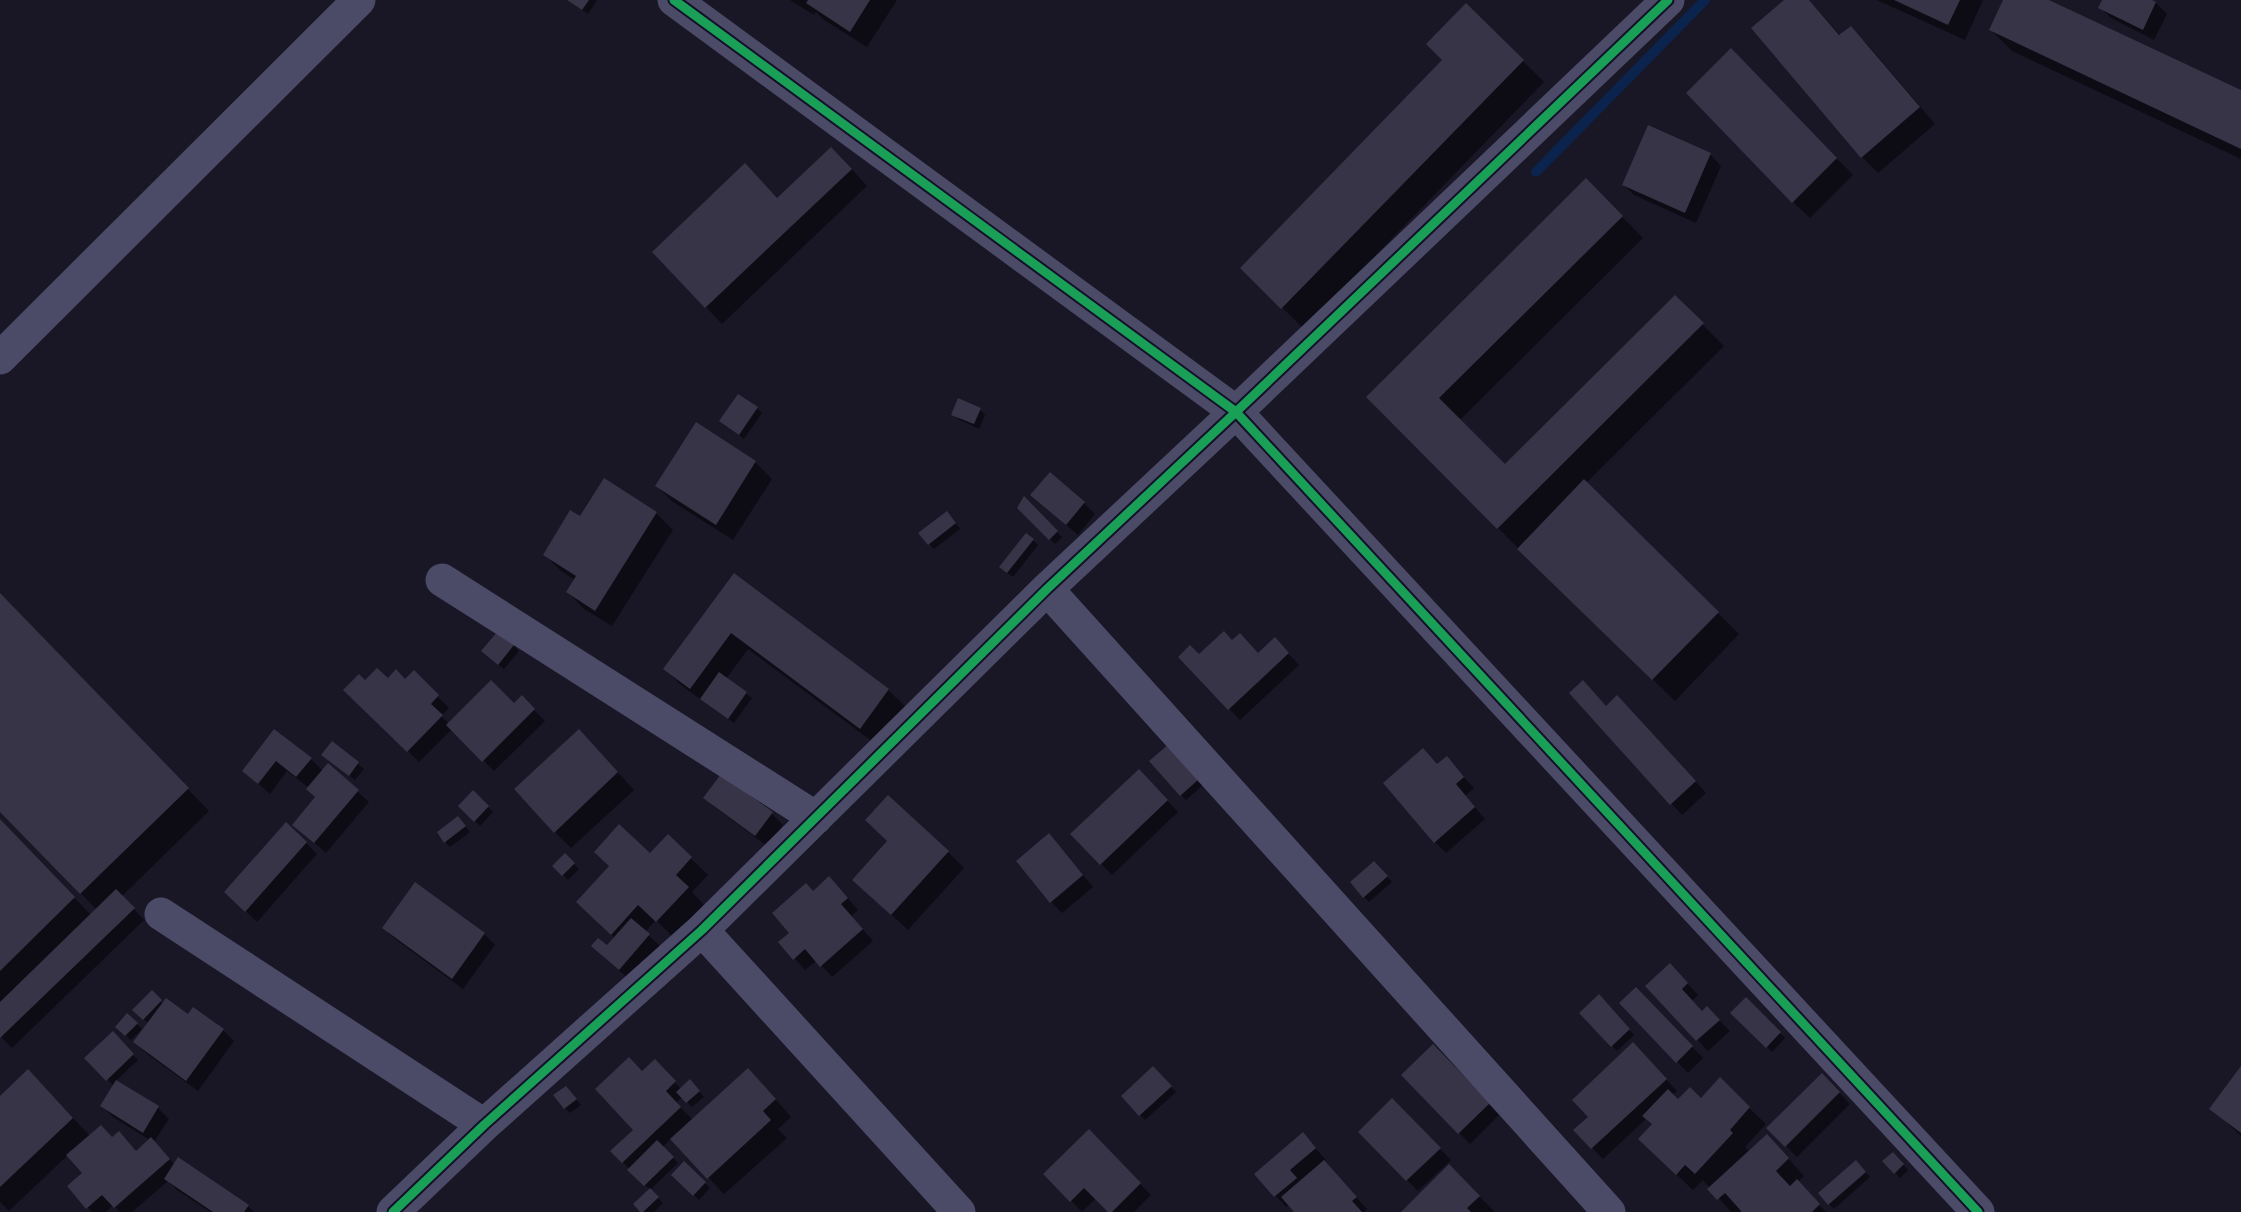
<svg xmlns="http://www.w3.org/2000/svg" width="2241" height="1212" font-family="Ubuntu,sans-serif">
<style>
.shadow{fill:#0007}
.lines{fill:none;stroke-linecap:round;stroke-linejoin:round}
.stream{stroke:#0b244d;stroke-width:10}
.building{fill:#383447}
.minor{stroke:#4c4b67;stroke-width:33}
.cycleway-casing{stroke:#14102c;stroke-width:13}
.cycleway{stroke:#1a9f57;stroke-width:9}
</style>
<rect width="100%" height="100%" fill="#191626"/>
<!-- shadow -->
<path class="shadow" d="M567 0H597L588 14Z
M790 0H897L867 47 824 20 816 12 814 15Z
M1786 0H1809L1841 36 1851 28 1868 45 1935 124 1878 173 1862 157Z
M1877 0H1983L1965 40Z
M2005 0H2045L2241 92V159L2012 51 1991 30Z
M2103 0H2149L2156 3 2167 14 2154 40 2111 18 2100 7Z
M1466 5 1544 82 1304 329 1242 268 1444 61Z
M1747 67 1853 175 1810 218 1793 202Z
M1710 154 1721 166 1696 223 1634 195 1623 184Z
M848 165 867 186 722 324 706 307 778 199Z
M1586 180 1643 238 1460 420 1505 466 1675 297 1724 346 1586 483 1739 634 1675 701 1519 549 1368 397Z
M757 408 762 413 744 439 721 421Z
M980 409 985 415 979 429 958 419 953 414Z
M696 424 755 462 772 479 733 540 673 502 657 486Z
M1032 495 1084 503 1095 514 1078 535Z
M1029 504 1062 537 1055 544 1050 539Z
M656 513 673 530 612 626 584 609 568 592 575 580 561 571 545 555 580 518Z
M952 518 960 529 934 549 929 544Z
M1033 540 1038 545 1013 577 1006 572Z
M734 575 888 690 905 706 877 745 748 649 726 679 752 698 734 723 682 686 665 669Z
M0 595 209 811 122 896 144 920 12 1048 0 1036V821L91 915 97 910 0 810Z
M498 633 519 651 504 669 488 656Z
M1233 642 1259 654 1285 650 1299 665 1240 720 1180 657 1199 656Z
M414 673 449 708 441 716 449 724 514 706 522 698 545 721 494 771 452 729 419 762 346 690 365 682 388 680 405 681Z
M1571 693 1606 707 1628 708 1706 793 1682 815Z
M274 731 311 759 323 771 328 765 369 802 326 853 294 825 317 798 309 788 287 771 270 794 244 771Z
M332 743 364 769 355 780 329 760Z
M1169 746 1203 785 1186 800 1181 795Z
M595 747 634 790 571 848 555 832Z
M1446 758 1474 788 1465 796 1485 819 1446 853 1435 842 1438 765Z
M1150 782 1178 812 1112 875 1072 834Z
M473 792 493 812 480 826 460 806Z
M705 797 772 814 783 825 767 846 716 808Z
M463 823 470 832 450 847 445 842Z
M1049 835 1093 887 1062 913 1051 902Z
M668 836 708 875 692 892 704 905 674 938 656 920 645 932 660 946 630 980 604 957 607 947 615 938 595 919Z
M306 843 317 854 257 922 237 903Z
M948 852 964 868 908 930 871 896Z
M565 855 579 869 568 880 554 866Z
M1379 868 1392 882 1369 902 1364 897Z
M840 889 858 910 851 916 873 941 832 977 817 960 805 970 780 942 791 933 813 892Z
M384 928 484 934 495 945 463 989 395 939Z
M1680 976 1698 995 1692 1001 1702 1012 1707 1008 1730 1031 1708 1051 1647 986Z
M1636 989 1703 1058 1688 1073 1621 1003Z
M152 993 163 1004 188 1017 223 1030 234 1041 198 1091 146 1053 135 1042 149 1024 134 1010Z
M1746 999 1785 1038 1772 1052 1733 1013Z
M1604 1002 1634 1035 1617 1051 1581 1013Z
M127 1015 142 1029 131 1040 117 1027Z
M113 1033 138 1060 116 1081 158 1108 169 1119 154 1142 175 1165 248 1206 254 1212H210L177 1190 168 1181 132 1212H120L113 1205 106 1212H92L88 1208 84 1173 68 1155 9 1211 0 1202V1098L45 1088 90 1136 112 1139 136 1152 150 1140 113 1117 102 1106 114 1086 86 1058Z
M1433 1046 1499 1115 1470 1144 1403 1075Z
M1644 1055 1677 1091 1672 1095 1679 1101 1701 1100 1749 1108 1766 1124 1745 1147 1750 1152 1783 1153 1804 1176 1797 1182 1826 1212H1744L1742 1209 1739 1212H1731L1703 1180 1693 1190 1657 1156 1653 1125 1647 1118 1603 1159 1575 1130 1590 1117Z
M655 1061 681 1089 690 1081 704 1097 692 1107 682 1097 676 1103 693 1120 764 1086 791 1117 778 1129 787 1138 724 1194 671 1138 663 1147 678 1163 650 1190 663 1203 654 1212H642L650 1190 612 1151 635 1130 643 1073Z
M1153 1068 1176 1092 1145 1120 1123 1096Z
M2241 1068V1136L2211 1108Z
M1822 1075 1850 1104 1797 1157 1768 1128Z
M571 1093 581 1105 570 1113 565 1108Z
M1392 1100 1451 1160 1418 1191 1360 1132Z
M1089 1131 1151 1195 1134 1212H1110L1096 1198 1082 1212 1045 1174Z
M1303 1134 1326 1160 1324 1161 1367 1209 1364 1212H1296L1290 1205 1286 1207 1256 1174Z
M1893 1154 1908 1170 1900 1178 1884 1161Z
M684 1163 710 1188 699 1200 673 1175Z
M1449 1166 1495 1212H1403Z
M1861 1167 1870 1177 1834 1209 1829 1204Z"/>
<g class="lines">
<!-- stream -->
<path class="stream" d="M1536 172 1705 0"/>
</g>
<!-- building -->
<path class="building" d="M567 0H589L582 10Z
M808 0H870L850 32 806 3Z
M1784 0H1809L1839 35 1851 26 1920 107 1861 158 1751 28Z
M1894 0H1960L1948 25Z
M2003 0H2049L2241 90V149L1989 30Z
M2102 0H2152L2156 2 2143 30 2098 8Z
M1466 3 1524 60 1281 309 1240 268 1442 60 1426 44Z
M1731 48 1837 158 1792 203 1686 93Z
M1648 125 1711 153 1685 213 1622 185Z
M831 147 852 169 705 308 652 252 745 163 777 198Z
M1586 178 1623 216 1439 398 1505 464 1675 295 1704 323 1497 529 1366 397Z
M738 394 758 407 739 435 719 421Z
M958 398 981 408 974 424 951 415Z
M696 422 756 461 716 525 655 486Z
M1050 472 1085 502 1066 525 1030 495Z
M604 478 657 512 595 611 566 592 576 576 543 555 570 510 580 516Z
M1584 479 1719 612 1652 680 1517 549Z
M1024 496 1058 531 1049 540 1017 508Z
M947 511 956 523 928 545 918 533Z
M1026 533 1034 539 1007 573 999 567Z
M734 573 889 689 860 729 731 633 690 689 663 669Z
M0 593 189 788 80 894 0 812Z
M498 631 514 645 498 665 481 651Z
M1224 631 1232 640 1240 633 1258 653 1275 637 1289 653 1228 710 1178 657 1190 645 1199 654Z
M377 668 388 678 396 669 405 679 414 670 439 695 431 704 443 715 407 752 343 690 359 674 365 680Z
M719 672 747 692 728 719 700 699Z
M491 680 514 703 522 695 535 709 482 762 446 725Z
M1583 680 1606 706 1617 695 1696 781 1670 805 1569 693Z
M274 729 312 758 296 777 276 761 258 784 242 771Z
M579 729 618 772 554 833 514 789Z
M332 741 359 762 349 776 321 755Z
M1169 744 1199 779 1180 796 1149 761Z
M1423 748 1437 764 1447 756 1464 777 1456 784 1475 807 1434 843 1383 783Z
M328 763 359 790 314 843 292 825 315 797 306 789Z
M1139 769 1168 800 1100 865 1070 834Z
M721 774 773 812 755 836 703 798Z
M473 790 489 806 474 822 458 806Z
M888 795 949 851 891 915 852 880 887 841 865 820Z
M458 816 466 826 444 843 437 832Z
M0 819 75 897 0 971Z
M286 822 307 842 245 912 224 892Z
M619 824 650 853 668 834 692 857 676 875 689 887 656 922 638 905 611 935 576 902 609 866 594 852Z
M1049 833 1083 875 1050 903 1016 861Z
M565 853 575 863 562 876 552 866Z
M1374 861 1388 876 1363 898 1350 882Z
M829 876 848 898 841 904 863 929 820 967 805 949 793 960 778 942 789 933 772 913 806 883 813 891Z
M415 882 485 933 452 979 382 928Z
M116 889 135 908 0 1038V1002Z
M631 918 650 934 619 970 591 946 598 938 607 945Z
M1670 963 1688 983 1682 989 1702 1011 1707 1006 1720 1020 1696 1041 1645 986Z
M1636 987 1693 1046 1676 1063 1619 1003Z
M152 990 162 1000 143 1020 132 1010Z
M1599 994 1630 1029 1611 1047 1579 1013Z
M1746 997 1781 1032 1766 1048 1730 1013Z
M166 998 188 1014 193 1007 224 1029 186 1081 133 1042Z
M127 1013 138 1023 125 1036 115 1027Z
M113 1031 134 1054 106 1081 84 1058Z
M1633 1042 1667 1079 1591 1149 1573 1130 1588 1117 1572 1100Z
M1433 1044 1490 1103 1458 1134 1401 1075Z
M629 1057 642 1071 655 1059 676 1081 666 1091 681 1107 622 1163 610 1151 633 1130 595 1089Z
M1153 1066 1172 1086 1139 1116 1121 1096Z
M2241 1066V1133L2209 1109Z
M748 1068 776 1099 763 1111 771 1120 707 1179 670 1139Z
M28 1069 73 1118 0 1187V1096Z
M1822 1073 1840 1092 1785 1147 1766 1128Z
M1720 1077 1750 1107 1730 1130 1733 1133 1695 1174 1685 1165 1676 1175 1638 1139 1652 1124 1642 1116 1668 1089 1678 1099 1690 1087 1701 1098Z
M690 1079 700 1091 686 1103 676 1092Z
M116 1080 159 1106 143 1133 100 1106Z
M566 1086 577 1099 564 1109 553 1095Z
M1392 1098 1441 1148 1406 1181 1358 1132Z
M101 1125 112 1137 119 1131 136 1151 151 1137 170 1159 114 1208 102 1195 86 1209 67 1186 82 1173 66 1155Z
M1089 1129 1141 1183 1112 1212H1108L1084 1188 1070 1202 1043 1174Z
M1303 1132 1316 1148 1290 1170 1297 1178 1274 1197 1254 1174Z
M1767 1134 1789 1158 1776 1171 1790 1186 1797 1179 1820 1204 1812 1212H1742L1725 1193 1717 1200 1707 1189Z
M657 1140 674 1157 644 1186 627 1170Z
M1893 1152 1904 1164 1894 1174 1882 1161Z
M178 1157 249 1205 244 1212H213L164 1179Z
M1324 1160 1357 1197 1352 1201 1362 1212H1294L1281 1197Z
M1856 1160 1866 1172 1828 1205 1818 1193Z
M684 1161 706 1182 693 1196 671 1175Z
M1449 1164 1480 1196 1467 1208 1471 1212H1401Z
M650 1188 659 1197 643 1212H640L633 1204Z"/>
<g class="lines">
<!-- minor -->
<path class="minor" d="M674 0 1236 412 1978 1212
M0 358 359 0
M442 580 816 818
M1047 589 1609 1212
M161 914 484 1125
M702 930 959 1212
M393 1212 484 1125 702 930 1047 589 1236 412 1668 0"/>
<!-- cycleway casing -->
<g class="cycleway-casing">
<path id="cycleway" d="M674 0 1236 412 1978 1212
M393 1212 484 1125 702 930 1047 589 1236 412 1668 0"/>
</g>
<!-- cycleway -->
<use href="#cycleway" class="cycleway"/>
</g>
</svg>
